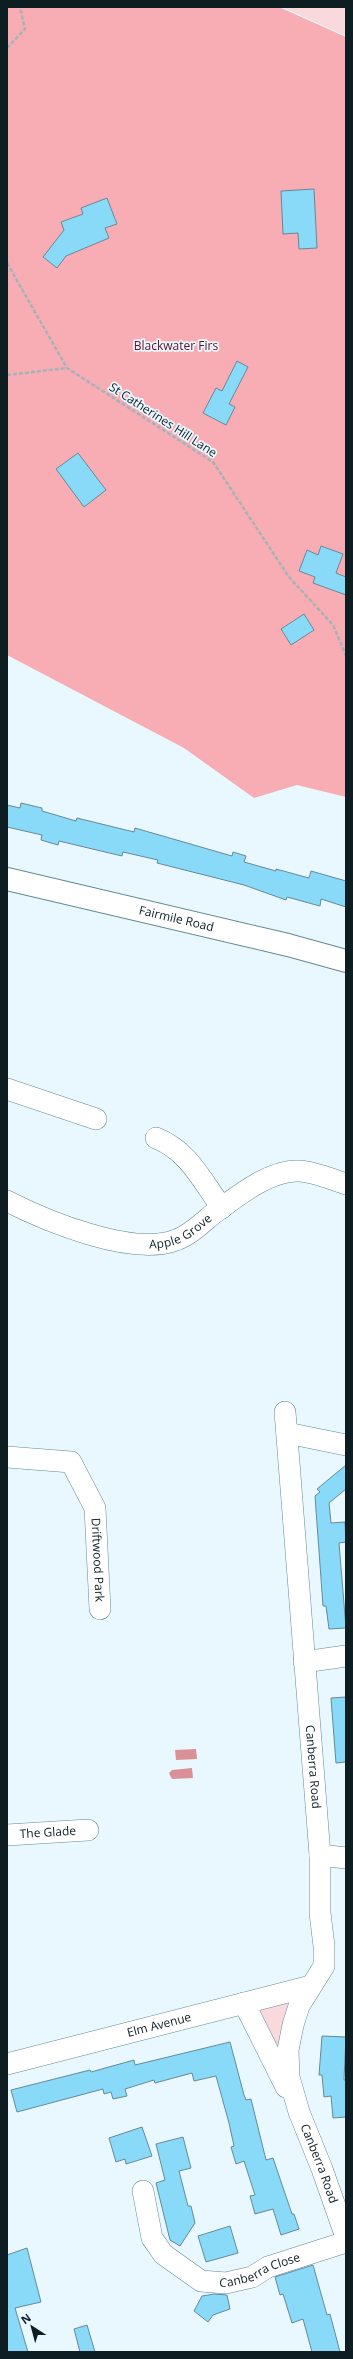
<svg xmlns="http://www.w3.org/2000/svg" width="353" height="2359" font-family="'Open Sans',sans-serif">
<style>
.green{fill:#f9d9dc}
.forest{fill:#f8acb3}
.water{fill:#d99097}
.building{fill:#89d9f8;stroke:#668a99}
.lines{fill:none;stroke-linecap:round;stroke-linejoin:round}
.minor-casing{stroke:#648897;stroke-width:22}
.major-casing{stroke:#648897;stroke-width:24}
.path{stroke:#a4b3b9;stroke-width:2.5;stroke-dasharray:4 2;stroke-linecap:butt}
.minor{stroke:#fff;stroke-width:21}
.major{stroke:#fff;stroke-width:22}
.labels{text-anchor:middle;stroke-width:3.5;stroke-linejoin:round;paint-order:stroke}
.park-label{font-size:12px;fill:#650e24;stroke:#e9f8ff}
.street-label{font-size:12px;fill:#0e1d22;stroke:#e9f8ff}
</style>
<rect width="100%" height="100%" fill="#e9f8ff"/>
<!-- green -->
<path class="green" d="M282 7H346V36Z
M286 2002 288 2006 278 2050 258 2011Z"/>
<!-- forest -->
<path class="forest" d="M7 7H279L346 37V797L297 785 254 798 184 748 7 655Z"/>
<!-- water -->
<path class="water" d="M196 1749 197 1759 176 1760 175 1750Z
M192 1768 193 1778 172 1779 169 1773 172 1770Z"/>
<!-- building -->
<path class="building" d="M314 189 317 248 299 249 298 233 283 234 281 191Z
M107 198 117 224 105 228 109 238 66 256 57 268 43 257 64 230 61 222 83 214 81 208Z
M237 361 248 367 229 404 235 407 226 425 203 413 216 388 222 391Z
M78 453 106 490 84 507 56 469Z
M321 546 343 554 336 573 346 577V595L313 583 315 577 299 571 307 550 318 555Z
M304 614 314 630 291 645 281 629Z
M21 803 42 808V811L76 821 77 818 134 832 135 828 232 856 233 852 246 856 244 862 276 871V869L309 878 311 871 346 881V907L321 899 320 906 287 897 286 900 244 885 157 863 158 860 123 852 122 856 59 841 58 845 41 840 42 835 7 827V805L20 808Z
M346 1465V1489L329 1503 331 1523 345 1522 346 1542 339 1543 346 1628 329 1629 326 1606H323L315 1496 320 1492 317 1489Z
M346 1697V1762L336 1763 331 1698Z
M322 2036 346 2037 344 2080H346V2117L333 2118 331 2096 324 2097 322 2075H319Z
M230 2042 244 2095 246 2100 251 2099 266 2160 273 2158 292 2214H294L299 2229 281 2235 273 2209 255 2214 250 2196 255 2195 244 2161 236 2164 231 2147 234 2146 229 2123 216 2076 194 2081 192 2073 155 2083 154 2080 125 2089 127 2096 113 2099 111 2092 104 2094 103 2089 17 2112 11 2090 90 2070 91 2072 134 2060 135 2065Z
M142 2127 152 2156 126 2164 125 2159 116 2162 109 2138Z
M183 2137 191 2168 179 2171 188 2206H191L195 2223 180 2246 170 2240 156 2183 165 2180 156 2144Z
M230 2226 238 2253 206 2262 198 2236Z
M27 2248 41 2302 15 2308 28 2352H7V2255Z
M313 2265 327 2315 330 2314 340 2352H312L303 2319 292 2323 283 2294 280 2295 275 2277Z
M214 2294 227 2295 230 2309 213 2315 208 2322 194 2311 202 2296Z
M87 2325 95 2352H80L74 2329Z"/>
<g class="lines">
<!-- minor casing -->
<g class="minor-casing">
<g id="minor">
<path d="M7 1089 96 1119"/>
<path d="M156 1138C189 1151 202 1181 222 1208"/>
<path id="s1" d="M7 1201C46 1221 133 1257 176 1240 190 1235 202 1223 213 1214 235 1198 270 1169 299 1171 315 1172 331 1179 346 1184"/>
<path id="s2" d="M285 1412 320 1855V1913L324 1946V1966L299 2006 293 2025 288 2050 289 2077 299 2112 322 2169 346 2237"/>
<path d="M287 1433 346 1445"/>
<path id="s3" d="M7 1457 71 1462 95 1508 100 1609"/>
<path d="M304 1662 346 1656"/>
<path id="s4" d="M7 1835 88 1830"/>
<path d="M320 1855 346 1858"/>
<path d="M244 2003 286 2087"/>
<path id="s5" d="M7 2064 311 1986"/>
<path id="s6" d="M143 2191 152 2238 157 2245 163 2254 201 2281 226 2283 252 2277 268 2267 346 2242"/>
</g>
</g>
<!-- major casing -->
<g class="major-casing">
<g id="major">
<path id="s7" d="M7 879 288 945 346 961"/>
</g>
</g>
<!-- path -->
<path class="path" d="M7 48 25 29 20 7
M7 263 67 368 213 462 289 577 333 625 346 656
M7 375 67 368"/>
<!-- minor -->
<use href="#minor" class="minor"/>
<!-- major -->
<use href="#major" class="major"/>
</g>
<g class="labels">
<!-- park labels -->
<g class="park-label">
<text x="176" y="350">Blackwater Firs</text>
</g>
<!-- street labels -->
<g class="street-label">
<text transform="translate(163 420) rotate(33)" y="4">St Catherines Hill Lane</text>
<text dy="4" stroke="none"><textPath href="#s7" startOffset="174">Fairmile Road</textPath></text>
<text dy="4" stroke="none"><textPath href="#s1" startOffset="184">Apple Grove</textPath></text>
<text dy="4" stroke="none"><textPath href="#s3" startOffset="168">Driftwood Park</textPath></text>
<text dy="4" stroke="none"><textPath href="#s2" startOffset="356">Canberra Road</textPath></text>
<text dy="4" stroke="none"><textPath href="#s4" startOffset="41">The Glade</textPath></text>
<text dy="4" stroke="none"><textPath href="#s5" startOffset="157">Elm Avenue</textPath></text>
<text dy="4" stroke="none"><textPath href="#s2" startOffset="767">Canberra Road</textPath></text>
<text dy="4" stroke="none"><textPath href="#s6" startOffset="175">Canberra Close</textPath></text>
</g>
</g>
<!-- border -->
<rect width="353" height="2359" fill="none" stroke="#0e1d22" stroke-width="16"/>
<!-- north arrow -->
<g transform="translate(32 2327) rotate(324)" stroke="#e9f8ff" stroke-width="3" paint-order="stroke">
<path d="M0-3L7 15L0 10L-7 15Z" fill="#0e1d22"/>
<text y="-6" font-size="11" font-weight="bold" text-anchor="middle" fill="#0e1d22">N</text>
</g>
</svg>
